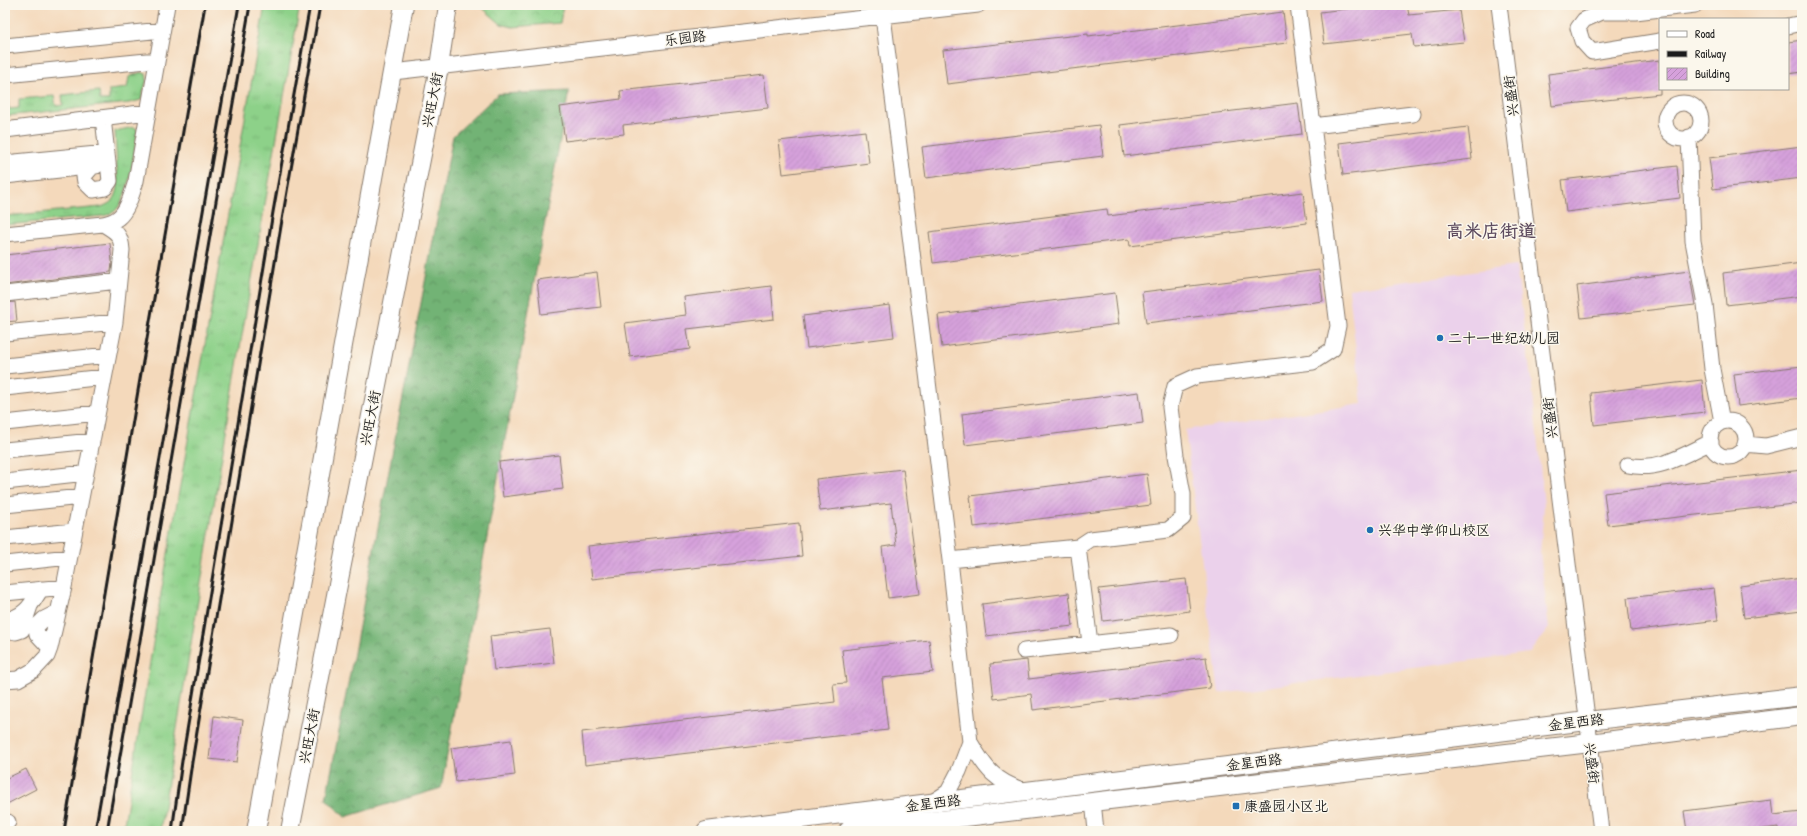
<svg xmlns="http://www.w3.org/2000/svg" width="1807" height="836" font-family="'Patrick Hand','LXGW WenKai TC',sans-serif">
<style>
.built{fill:#ebd1eb}
.grass{fill:url(#grass-tufts);stroke:#547652}
.forest{fill:url(#forest-crowns);stroke:#476848}
.park{fill:url(#park-crowns);stroke:#547652}
.building{fill:url(#building-hatch)}
.lines{fill:none;stroke-linecap:round;stroke-linejoin:round}
.minor-casing{stroke:#887a6c;stroke-width:17}
.major-casing{stroke:#887a6c;stroke-width:20}
.minor{stroke:#fff;stroke-width:15}
.major{stroke:#fff;stroke-width:18}
.rail{stroke:#1c1c1c;stroke-width:3}
.poi-dot{fill:#1f6fb2;stroke:#fbf7ec;stroke-width:1.5}
.labels{text-anchor:middle;stroke-width:3;stroke-linejoin:round;paint-order:stroke}
.street-label{font-size:14px;fill:#1c1c1c;stroke:#fbf7ec}
.poi-label{font-size:14px;fill:#1c1c1c;stroke:#fbf7ec;text-anchor:start}
.district-label{font-size:18px;font-weight:bold;fill:#5d4b5f;stroke:#fbf7ec}
</style>
<defs>
<pattern id="grass-tufts" width="24" height="20" patternUnits="userSpaceOnUse"><rect width="24" height="20" fill="#8dd189"/><path d="M3 7l-1-3M5 7V3M7 7l1-3M15 17l-1-3M17 17v-4M19 17l1-3" fill="none" stroke="#79b376"/></pattern>
<pattern id="forest-crowns" width="20" height="18" patternUnits="userSpaceOnUse"><rect width="20" height="18" fill="#72b375"/><path d="M2 6a3 3 0 1 1 6 0M12 15a3 3 0 1 1 6 0" fill="none" stroke="#5d915f"/></pattern>
<pattern id="park-crowns" width="20" height="18" patternUnits="userSpaceOnUse"><rect width="20" height="18" fill="#8dd189"/><path d="M2 6a3 3 0 1 1 6 0M12 15a3 3 0 1 1 6 0" fill="none" stroke="#79b376"/></pattern>
<pattern id="building-hatch" width="6" height="6" patternUnits="userSpaceOnUse"><rect width="6" height="6" fill="#d6a1dc"/><path d="M-1 1l2-2M0 6l6-6M5 7l2-2" fill="none" stroke="#b78abc"/></pattern>
</defs>
<rect width="100%" height="100%" fill="#fbf7ec"/>
<filter id="ink" filterUnits="userSpaceOnUse"><feTurbulence type="fractalNoise" baseFrequency=".025" numOctaves="2"/><feDisplacementMap in="SourceGraphic" scale="8" xChannelSelector="R" yChannelSelector="G"/><feConvolveMatrix kernelMatrix="1 2 1 2 8 2 1 2 1" color-interpolation-filters="sRGB"/></filter>
<filter id="wash" filterUnits="userSpaceOnUse"><feTurbulence type="fractalNoise" baseFrequency=".012" numOctaves="4" result="noise"/><feDisplacementMap in="SourceGraphic" scale="16" xChannelSelector="R" yChannelSelector="G"/><feGaussianBlur stdDeviation="0.9" result="paint"/><feColorMatrix in="noise" values="0 0 0 0 0 0 0 0 0 0 0 0 0 0 0 0 0 1.4 0 .05"/><feComposite in="paint" operator="in"/></filter>
<g filter="url(#wash)">
<rect width="100%" height="100%" fill="#f4d9bb"/>
<!-- built -->
<path class="built" d="M1516 266 1532 386 1544 506 1540 553 1549 628 1529 653 1219 693 1185 430 1362 404 1349 289Z"/>
<!-- grass -->
<path class="grass" d="M265 5H300L241 341 160 831H123L161 593Z
M141 72 146 74 147 79 141 100 129 103 5 116V101H8L9 109 19 108V99L54 96 56 106 63 105 62 95 99 91 100 100H109V90L127 88 129 77Z
M134 127 137 129V135C133 155 130 195 116 210 112 214 107 215 102 216L5 225V216L101 207C112 203 116 199 118 187L115 131Z"/>
<!-- forest -->
<path class="forest" d="M569 91 441 788 345 817 326 799 453 136 498 94Z"/>
<!-- park -->
<path class="park" d="M479 5H563L560 23 513 27 501 24Z"/>
<g id="blocks">
<!-- building -->
<path class="building" d="M1379 5H1407L1409 15 1459 10 1464 42 1414 47 1412 34 1324 44 1320 12Z
M1283 12 1287 43 947 84 943 50 1088 34V36Z
M1802 40V72L1788 74V42Z
M1660 60V94L1552 106 1548 74Z
M764 75 768 108 623 125 624 134 565 141 560 107 621 99 620 91Z
M1298 103 1302 134 1124 156 1120 125Z
M1099 125 1103 156 926 178 922 147Z
M1468 127 1472 159 1343 175 1339 143Z
M865 131 869 163 783 174 779 141Z
M1802 146V178L1713 189 1709 158Z
M1677 166 1680 198 1566 212 1562 180Z
M1303 192 1307 223 1130 246 1129 239 933 263 929 232 1107 209 1108 216Z
M110 243 112 262 111 272 5 285V255Z
M1802 263V296L1726 305 1723 273Z
M1319 270 1323 301 1146 323 1142 292Z
M1689 271 1695 305 1581 318 1577 286Z
M597 272 601 307 541 314 537 280Z
M771 286 774 319 687 329 690 349 630 357 625 323 686 315 684 297Z
M1115 293 1119 324 942 347 938 315Z
M15 302 17 321 5 322V303Z
M890 305 894 337 807 348 803 316Z
M1802 366V398L1738 406 1734 374Z
M1702 380 1705 412 1594 425 1591 393Z
M1139 392 1143 423 965 445 962 414Z
M559 455 563 489 503 497 499 462Z
M903 469 920 594 888 598 882 547 896 545 891 503 820 511 816 479Z
M1802 470V503L1608 525 1604 493Z
M1147 474 1151 505 974 527 970 496Z
M799 523 802 556 592 579 588 546Z
M1802 578V611L1744 618 1740 586Z
M1186 579 1190 611 1103 621 1099 589Z
M1714 588 1718 620 1631 631 1627 598Z
M1069 593 1073 626 986 636 982 604Z
M550 629 554 663 494 670 490 636Z
M929 640 933 672 882 678 888 730 585 765 582 732 835 702 833 684 846 683 842 650Z
M1206 657 1210 688 1033 710 1031 694 994 699 990 664 1027 660 1029 679Z
M214 716 243 720 237 762 209 759Z
M511 740 515 775 456 782 451 748Z
M26 769 36 789 5 805V779Z
M1771 800 1773 815 1802 812V831H1778V827L1748 831H1687L1684 811Z"/>
</g>
</g>
<g filter="url(#ink)">
<use href="#blocks" fill-opacity="0" stroke="#887a6c" stroke-width="1"/>
<g class="lines">
<!-- minor casing -->
<g class="minor-casing">
<path id="minor" d="M1499 5 1601 831
M883 16 950 560 970 742C986 769 995 782 1026 791
M1788 26 1802 23
M1660 41 1592 52 1582 41 1578 28 1584 20 1602 12H1635L1695 5
M5 46 162 30
M393 72 978 5
M5 75 157 60
M1665 121a18 18 0 1 1 36 0a18 18 0 1 1-36 0Z
M1313 126 1413 114
M5 130 148 112
M1689 137 1693 241 1705 304 1712 369 1722 422
M5 163 107 153
M92 167 84 176 85 182 93 190 105 188 110 181 103 118
M5 176 96 166
M5 234 103 224C108 223 114 221 118 218 128 210 132 193 136 181L167 5
M5 294 118 281
M5 333 115 322
M5 366 108 355
M5 388 104 377
M1710 439a18 18 0 1 1 36 0a18 18 0 1 1-36 0Z
M5 423 97 413
M1745 444 1766 446 1802 437
M5 450 92 441
M1628 465C1658 472 1684 455 1711 442
M5 482 86 473
M5 505 81 497
M5 538 74 531
M1078 547 1090 643
M950 560 1078 547 1090 539 1168 530 1183 518V494L1176 456 1170 407 1175 386 1197 376 1313 362 1333 349 1338 326 1298 5
M5 564 69 557
M5 593 64 587
M5 620C25 617 31 605 41 589
M5 630 16 632 22 630 30 606
M50 648 37 634 36 627 44 619 58 612
M1024 651 1171 635
M5 680 18 679 34 670 47 656 50 648 64 587 115 322 122 250C121 234 116 232 103 224
M1093 801 1096 831
M931 803 948 792 959 771 970 742
M5 823 8 822"/>
</g>
<!-- major casing -->
<g class="major-casing">
<path id="major" d="M256 831 404 5
M290 831 439 67 448 5
M706 831 1587 721 1802 696
M848 831 1590 743 1802 716"/>
</g>
<!-- minor -->
<use href="#minor" class="minor"/>
<!-- major -->
<use href="#major" class="major"/>
<!-- rail -->
<path class="rail" d="M64 831 141 373 205 5
M95 831 239 5
M107 831 250 5
M172 831 182 761 273 212 310 5
M182 831 192 762 283 214 320 5"/>
</g>
</g>
<!-- markers -->
<g class="poi-dot">
<circle cx="1440" cy="338" r="4"/>
<circle cx="1370" cy="530" r="4"/>
<rect x="1232" y="802" width="8" height="8" rx="2"/>
</g>
<g class="labels">
<!-- street labels -->
<g class="street-label">
<text transform="translate(685 38) rotate(-7)" y="5">乐园路</text>
<text transform="translate(1511 96) rotate(-97)" y="5">兴盛街</text>
<text transform="translate(432 100) rotate(-79)" y="5">兴旺大街</text>
<text transform="translate(370 418) rotate(-79)" y="5">兴旺大街</text>
<text transform="translate(1550 418) rotate(-97)" y="5">兴盛街</text>
<text transform="translate(1576 722) rotate(-7)" y="5">金星西路</text>
<text transform="translate(309 736) rotate(-79)" y="5">兴旺大街</text>
<text transform="translate(1254 762) rotate(-7)" y="5">金星西路</text>
<text transform="translate(1592 763) rotate(83)" y="5">兴盛街</text>
<text transform="translate(933 803) rotate(-7)" y="5">金星西路</text>
</g>
<!-- poi labels -->
<g class="poi-label">
<text x="1448" y="343">二十一世纪幼儿园</text>
<text x="1378" y="535">兴华中学仰山校区</text>
<text x="1244" y="811">康盛园小区北</text>
</g>
<!-- district labels -->
<g class="district-label">
<text x="1491" y="237">高米店街道</text>
</g>
</g>
<!-- margin -->
<rect width="1807" height="836" fill="none" stroke="#fbf7ec" stroke-width="20"/>
<!-- legend -->
<rect x="1659" y="18" width="130" height="72" fill="#fbf7ec" stroke="#a29f99"/>
<rect x="1667" y="31" width="20" height="6" fill="#ffffff" stroke="#a29f99"/>
<text x="1695" y="38" font-size="12" fill="#1c1c1c">Road</text>
<rect x="1667" y="51" width="20" height="6" fill="#1c1c1c" stroke="#a29f99"/>
<text x="1695" y="58" font-size="12" fill="#1c1c1c">Railway</text>
<rect x="1667" y="68" width="20" height="12" fill="url(#building-hatch)" stroke="#a29f99"/>
<text x="1695" y="78" font-size="12" fill="#1c1c1c">Building</text>
</svg>
